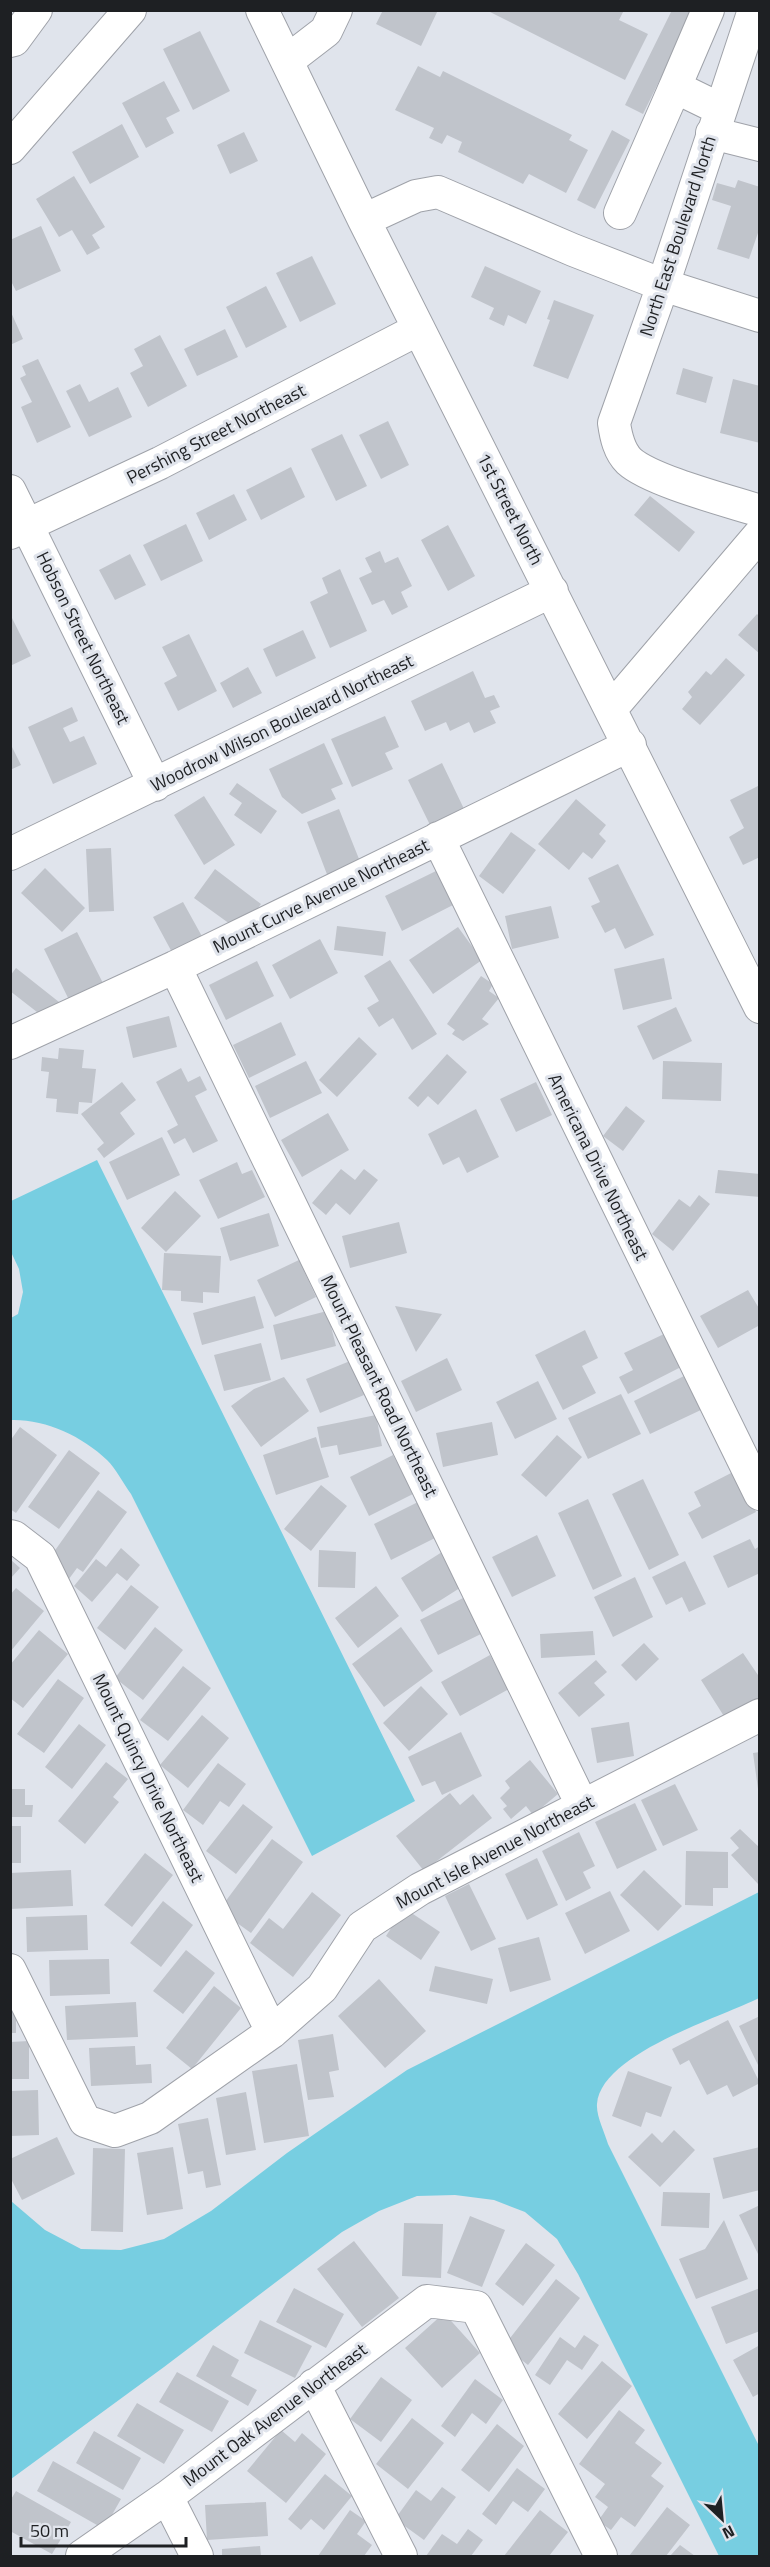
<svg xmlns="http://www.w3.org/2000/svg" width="770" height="2567" font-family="'Titillium Web',sans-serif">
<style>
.water{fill:#77cee1}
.building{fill:#c0c4cb}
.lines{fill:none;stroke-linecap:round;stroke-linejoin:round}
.minor-casing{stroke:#9fa2a9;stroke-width:34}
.minor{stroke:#fff;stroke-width:32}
.labels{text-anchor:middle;stroke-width:6;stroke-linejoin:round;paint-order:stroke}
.street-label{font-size:18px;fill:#1e2023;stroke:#e0e4ec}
</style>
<rect width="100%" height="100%" fill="#e0e4ec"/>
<!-- water -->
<path class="water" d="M97 1160 415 1801 312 1856 131 1494C123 1483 116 1469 107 1460 82 1436 45 1419 11 1420V1318L18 1314 23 1292 19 1269 11 1252V1201Z
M759 1892V1998C720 2018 601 2053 597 2104 596 2116 605 2133 608 2144L759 2446V2556H719L578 2274 557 2239 525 2212 494 2200 455 2195 417 2196 379 2211 342 2232 164 2367 11 2479V2201L45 2230 81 2249 121 2250 164 2239 211 2211 287 2153 407 2070Z"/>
<!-- building -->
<path class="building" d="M383 10H438L421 46 376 24Z
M486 10H624L619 20 648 34 625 80Z
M672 10 693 12 643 114 625 105Z
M200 31 230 91 193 110 163 49Z
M418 66 440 77 443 71 572 135 569 140 588 150 566 193 529 174 523 184 458 152 462 142 447 135 442 144 429 138 434 128 395 110Z
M164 81 180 111 166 118 174 133 146 148 122 103Z
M122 124 139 157 90 184 72 152Z
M612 130 630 140 595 209 577 200Z
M244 132 258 161 230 174 217 145Z
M74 176 105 227 92 235 100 248 87 255 72 230 59 237 36 199Z
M738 180 760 187V227L749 259 717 249 731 206 712 200 717 183 735 188Z
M41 226 61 271 16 291 10 279V240Z
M312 256 336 304 300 322 276 273Z
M485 266 541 291 526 324 508 315 504 326 489 319 494 308 471 297Z
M266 286 287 327 246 348 226 307Z
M554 300 594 315 568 379 533 366 550 320 547 319Z
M10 310 23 339 10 345Z
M225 329 238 357 197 376 184 349Z
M160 335 187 386 148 407 130 373 143 366 134 349Z
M38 359 71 427 37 443 21 407 32 402 20 378 26 375 22 366Z
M683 368 713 377 706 403 676 394Z
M733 379 760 386V443L720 433Z
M80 384 89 402 118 387 132 417 89 437 66 391Z
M388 421 409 465 381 479 359 435Z
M342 434 367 486 336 501 311 449Z
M291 467 305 497 261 520 246 490Z
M234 494 247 520 209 540 196 513Z
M650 496 695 532 679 552 634 515Z
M186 524 203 561 161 581 143 545Z
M448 525 475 576 448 591 421 540Z
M380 551 385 563 398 557 412 586 401 592 408 607 392 615 384 600 372 605 359 578 372 572 365 558Z
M130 554 146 585 115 600 99 570Z
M340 569 367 631 330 648 310 602 328 593 322 578Z
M10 614 31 656 10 666Z
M757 614 760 617V654L738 635Z
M303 630 316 658 276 677 263 649Z
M189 634 217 691 178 711 164 683 177 676 162 647Z
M726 658 745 675 700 725 682 709 692 697 688 692 706 671 711 675Z
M248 667 262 693 233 708 220 683Z
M473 671 485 698 494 695 500 707 490 711 496 723 474 733 469 722 450 731 446 722 425 731 411 701Z
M72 707 78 721 63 728 70 742 84 736 97 764 53 784 28 727Z
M385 716 399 747 385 753 393 769 352 787 331 739Z
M10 743 21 765 10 770Z
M324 743 343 784 331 789 336 799 302 814 282 797 269 769Z
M442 763 465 811 431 827 408 780Z
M237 783 277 811 261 834 234 815 242 803 229 794Z
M760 785V857L743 865 729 837 744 828 730 800Z
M204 796 235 845 204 865 174 815Z
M576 799 606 825 599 834 606 841 592 859 583 852 569 870 538 844Z
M339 809 361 864 328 877 307 822Z
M511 832 536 850 503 894 479 876Z
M111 848 114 911 89 912 86 849Z
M618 864 654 935 625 949 615 928 605 933 591 906 600 902 588 878Z
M45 868 85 908 62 932 21 893Z
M215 869 261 904 241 932 194 898Z
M436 871 453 905 402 931 385 896Z
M183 902 204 940 174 956 153 917Z
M551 906 559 938 512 949 505 916Z
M337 926 386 932 383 956 334 950Z
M458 927 482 960 433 994 409 960Z
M77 932 106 989 72 1006 44 949Z
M320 939 338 973 290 999 272 965Z
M664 958 672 999 623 1010 614 969Z
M390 960 437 1034 412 1050 393 1018 379 1027 367 1008 379 1001 364 976Z
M257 961 274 996 226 1020 209 985Z
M16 968 59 1002 46 1019 10 991V976Z
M481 976 493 984 489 991 499 998 482 1019 489 1024 463 1041 452 1034 455 1030 447 1024Z
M676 1007 692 1041 653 1060 637 1026Z
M169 1016 177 1047 133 1058 126 1027Z
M281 1022 296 1055 249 1078 233 1045Z
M359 1037 377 1054 337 1097 319 1080Z
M59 1048 84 1050 82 1068 96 1069 92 1103 79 1102 78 1114 56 1112 57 1099 46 1098 49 1072 41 1071 42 1057 58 1059Z
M447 1054 467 1072 438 1105 428 1096 418 1107 408 1098Z
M306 1061 322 1093 270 1118 255 1086Z
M663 1061 722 1063 721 1101 662 1099Z
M181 1068 188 1082 200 1076 207 1090 195 1096 218 1141 193 1153 185 1138 174 1144 167 1131 178 1125 156 1082Z
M122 1082 136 1100 120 1113 135 1134 104 1158 97 1149 104 1143 81 1114Z
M536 1082 552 1115 516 1132 500 1099Z
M626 1106 645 1121 623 1151 603 1136Z
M476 1109 499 1157 467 1173 459 1157 443 1165 428 1134Z
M328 1113 349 1150 302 1177 281 1140Z
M162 1137 180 1175 127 1200 109 1162Z
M237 1162 242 1174 252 1170 265 1197 218 1219 199 1180Z
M341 1169 355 1180 364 1169 378 1180 350 1215 336 1203 326 1215 312 1203Z
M718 1170 760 1174V1197L715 1193Z
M175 1191 201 1216 166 1252 141 1228Z
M699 1195 710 1204 673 1251 652 1234 679 1199 690 1207Z
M269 1213 279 1246 230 1261 220 1228Z
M399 1222 407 1253 350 1268 342 1236Z
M164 1253 221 1256 219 1293 203 1292V1303L181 1301V1291L162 1290Z
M299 1260 316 1297 275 1317 257 1280Z
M748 1290 760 1310V1325L718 1348 700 1316Z
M255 1296 264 1328 202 1345 193 1313Z
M395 1306 442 1314 416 1352Z
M327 1311 336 1346 281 1360 273 1325Z
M585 1330 598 1358 582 1366 596 1393 563 1410 535 1355Z
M664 1334 681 1367 628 1394 619 1377 633 1370 624 1353Z
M261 1343 271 1380 224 1391 214 1355Z
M447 1358 462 1390 416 1412 401 1381Z
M350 1361 364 1395 320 1413 306 1379Z
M686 1375 703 1409 650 1434 634 1401Z
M284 1377 309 1411 261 1447 231 1406 254 1389Z
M538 1381 557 1419 515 1439 496 1402Z
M621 1394 641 1434 588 1459 568 1418Z
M376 1415 382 1446 339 1455 337 1445 321 1448 317 1427Z
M492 1422 498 1455 443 1467 436 1433Z
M20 1427 57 1455 16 1513 10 1509V1441Z
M557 1435 582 1457 546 1497 521 1475Z
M316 1437 329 1477 276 1495 263 1455Z
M69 1450 100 1473 59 1529 28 1507Z
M393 1455 413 1494 369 1516 350 1477Z
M735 1471 756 1512 702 1539 688 1513 701 1506 694 1492Z
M643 1479 679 1555 649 1570 612 1494Z
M321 1485 347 1506 311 1551 284 1529Z
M98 1490 127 1512 83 1572 77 1568 66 1583 51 1556Z
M588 1499 622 1576 593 1590 558 1513Z
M418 1502 435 1538 391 1560 374 1524Z
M537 1535 556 1576 512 1597 492 1557Z
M750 1539 755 1549 760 1546V1573L728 1588 713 1556Z
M121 1548 140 1565 127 1581 117 1573 92 1602 74 1586 96 1559 106 1567Z
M319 1550 356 1552 355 1588 318 1587Z
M442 1552 463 1586 422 1612 401 1578Z
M10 1559 20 1568 10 1579Z
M685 1561 706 1604 689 1612 682 1597 666 1605 652 1577Z
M635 1577 653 1617 613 1637 594 1597Z
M131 1585 159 1607 125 1650 97 1628Z
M376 1586 399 1616 358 1648 335 1618Z
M16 1588 44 1611 10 1652V1595Z
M465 1597 483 1633 438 1655 420 1620Z
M155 1627 183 1650 143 1700 115 1678Z
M401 1627 433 1671 384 1707 352 1664Z
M39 1630 68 1654 23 1708 10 1698V1665Z
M593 1631 595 1655 541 1658 540 1634Z
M644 1643 659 1659 636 1681 621 1665Z
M743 1653 760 1678V1700L727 1721 701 1680Z
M490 1655 509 1689 460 1716 441 1682Z
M596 1660 607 1672 594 1683 605 1695 579 1717 558 1693Z
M183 1666 211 1688 168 1741 140 1720Z
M58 1679 84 1698 44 1753 17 1734Z
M421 1686 448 1714 409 1751 383 1723Z
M202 1715 229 1738 188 1788 160 1765Z
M629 1722 634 1756 597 1763 591 1728Z
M79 1724 106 1745 72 1789 45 1767Z
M461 1732 482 1776 442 1795 435 1781 422 1786 408 1757Z
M760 1752V1789H758L753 1753Z
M530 1760 558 1794 533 1815 526 1806 511 1819 503 1809 507 1806 500 1798 510 1788 505 1781Z
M106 1762 128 1779 113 1797 119 1802 85 1844 58 1821Z
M218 1763 246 1784 229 1807 220 1801 203 1825 183 1810Z
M675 1784 698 1830 663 1846 641 1800Z
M10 1789H25V1805H33L32 1817H10Z
M450 1793 460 1805 473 1794 492 1818 424 1871 396 1836Z
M635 1803 657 1850 617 1869 595 1822Z
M243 1804 273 1827 236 1874 206 1851Z
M10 1826H21V1863H10Z
M740 1829 760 1848 758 1884 731 1855 739 1848 730 1838Z
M579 1832 595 1866 583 1872 591 1888 566 1901 542 1851Z
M272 1839 303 1862 251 1933 219 1910Z
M686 1851 728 1852V1888H713V1906L685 1905Z
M145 1853 173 1875 132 1927 104 1905Z
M537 1858 558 1905 527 1920 505 1874Z
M71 1870 73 1906 10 1909V1873Z
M644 1870 682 1906 658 1931 620 1895Z
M469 1884 496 1939 471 1951 445 1896Z
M610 1891 630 1931 585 1954 565 1913Z
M312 1892 341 1915 293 1977 250 1943 269 1918 283 1929Z
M163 1901 193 1925 161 1967 130 1943Z
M404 1908 440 1932 421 1960 386 1936Z
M87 1915 88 1950 27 1952 26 1917Z
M539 1937 551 1980 510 1992 498 1948Z
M186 1950 215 1973 183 2014 153 1991Z
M109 1959 110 1994 50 1996 49 1960Z
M435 1966 493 1979 487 2004 429 1991Z
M379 1979 426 2031 385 2068 338 2016Z
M214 1986 241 2008 192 2069 166 2048Z
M10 2000H16V2033H10Z
M136 2002 138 2037 67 2040 65 2006Z
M760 2016V2069L739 2026Z
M728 2020 760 2083 733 2097 727 2085 707 2095 689 2060 680 2065 672 2049Z
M333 2034 339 2070 329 2072 334 2097 308 2100 298 2040Z
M29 2041V2079H10V2042Z
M135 2046 136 2065 151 2064 152 2083 91 2086 89 2048Z
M297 2064 309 2136 264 2143 252 2071Z
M628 2071 672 2087 661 2117 646 2112 641 2127 612 2116Z
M38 2090 39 2135 10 2136V2091Z
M246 2092 256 2150 226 2155 216 2098Z
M208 2118 221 2185 206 2188 203 2171 188 2174 178 2124Z
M674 2130 695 2150 660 2187 628 2157 652 2133 662 2143Z
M57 2137 75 2174 22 2200 10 2177V2159Z
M173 2147 183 2209 147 2215 137 2153Z
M760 2147V2190L723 2199 713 2158Z
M93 2148 125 2149 123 2232 91 2231Z
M663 2192 710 2193 709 2228 661 2226Z
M760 2205V2254H758L739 2215Z
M470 2216 505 2230 482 2287 447 2273Z
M724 2220 748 2279 696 2299 679 2259 705 2249Z
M404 2223 443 2224 441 2278 402 2276Z
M354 2241 399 2298 362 2327 317 2269Z
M526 2243 555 2265 523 2306 495 2284Z
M556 2279 580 2298 528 2365 504 2346Z
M294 2288 344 2314 326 2348 276 2322Z
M760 2288V2331L726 2344 711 2307Z
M444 2313 480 2353 442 2388 405 2348Z
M260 2320 312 2346 295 2378 244 2353Z
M584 2335 599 2345 582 2370 567 2360 550 2385 535 2375 560 2337 575 2348Z
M213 2345 239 2360 231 2376 257 2390 248 2406 196 2376Z
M760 2345V2393L753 2397 733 2360Z
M602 2361 632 2386 587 2439 558 2414Z
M177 2372 229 2401 212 2432 159 2402Z
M381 2377 412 2400 381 2442 350 2419Z
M475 2379 503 2400 486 2424 472 2413 455 2437 441 2426Z
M137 2403 184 2430 164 2464 117 2436Z
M619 2410 645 2430 635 2443 662 2463 651 2476 664 2486 635 2527 621 2517 611 2530 598 2521 608 2507 595 2497 605 2484 579 2464Z
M412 2418 444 2443 408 2489 376 2464Z
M497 2424 524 2446 489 2492 461 2470Z
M281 2430 295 2442 302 2433 326 2454 286 2503 247 2471Z
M94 2431 141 2458 123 2490 76 2463Z
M53 2461 121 2499 104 2529 37 2491Z
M517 2468 545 2489 528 2512 513 2501 496 2525 482 2514Z
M325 2474 352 2496 324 2530 311 2519 301 2530 288 2519Z
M442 2487 456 2497 424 2540 395 2519 416 2490 431 2501Z
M16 2491 71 2522 52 2554 10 2531V2501Z
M266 2502 268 2536 207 2540 205 2505Z
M667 2507 690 2525 666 2556H629Z
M350 2510 366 2521 357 2534 372 2545 364 2556H318Z
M540 2510 568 2532 549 2556H504Z
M468 2529 483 2540 471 2556H426L442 2534 457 2544Z
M680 2545 695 2556H670Z
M260 2546 261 2556H222V2549Z"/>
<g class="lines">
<!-- minor casing -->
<g class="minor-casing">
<path id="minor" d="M262 10 364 220 760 1007
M708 10 675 87 720 109
M754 10 663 285 614 423C616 437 619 451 629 461 651 481 729 501 760 511
M10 41 14 40 36 10
M287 61 326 31 336 10
M712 133 760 145
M10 148 130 10
M620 213 675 87
M364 220 416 196 438 192 573 250 663 285 760 316
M10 491 155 785
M10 533 160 463 419 329
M611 709 760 534
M438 838 760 1494
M10 854 552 591
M175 967 582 1805
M10 1043 175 967 630 745
M10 1536 14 1537 40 1557 272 2032
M10 1970 85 2121 115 2131 150 2118 272 2032 322 1988 362 1927 420 1889 760 1715
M314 2385 401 2556
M167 2497 197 2556
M82 2556 167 2497 427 2301 476 2307 601 2556"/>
</g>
<!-- minor -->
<use href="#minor" class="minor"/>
</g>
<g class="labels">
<!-- street labels -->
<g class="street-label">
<text transform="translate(678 236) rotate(-72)" y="6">North East Boulevard North</text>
<text transform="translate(216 434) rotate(-27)" y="6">Pershing Street Northeast</text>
<text transform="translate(510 509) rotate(63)" y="6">1st Street North</text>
<text transform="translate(83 638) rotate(64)" y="6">Hobson Street Northeast</text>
<text transform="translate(282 723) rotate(-26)" y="6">Woodrow Wilson Boulevard Northeast</text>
<text transform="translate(321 896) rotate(-26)" y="6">Mount Curve Avenue Northeast</text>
<text transform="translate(598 1167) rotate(64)" y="6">Americana Drive Northeast</text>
<text transform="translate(379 1386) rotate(64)" y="6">Mount Pleasant Road Northeast</text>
<text transform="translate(148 1778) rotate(64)" y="6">Mount Quincy Drive Northeast</text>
<text transform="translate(495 1852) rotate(-28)" y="6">Mount Isle Avenue Northeast</text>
<text transform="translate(275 2415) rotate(-37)" y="6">Mount Oak Avenue Northeast</text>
</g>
</g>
<!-- border -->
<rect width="770" height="2567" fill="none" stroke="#1e2023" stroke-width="24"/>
<!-- north arrow -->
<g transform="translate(722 2519) rotate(154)" stroke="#e0e4ec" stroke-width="4.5" paint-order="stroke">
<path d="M0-4.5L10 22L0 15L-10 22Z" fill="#1e2023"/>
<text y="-9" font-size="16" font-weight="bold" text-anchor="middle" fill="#1e2023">N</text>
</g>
<!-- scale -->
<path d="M21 2537v9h165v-9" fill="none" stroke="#1e2023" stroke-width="3"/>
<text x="30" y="2537" font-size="18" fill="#1e2023" stroke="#e0e4ec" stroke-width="4.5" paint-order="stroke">50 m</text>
</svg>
